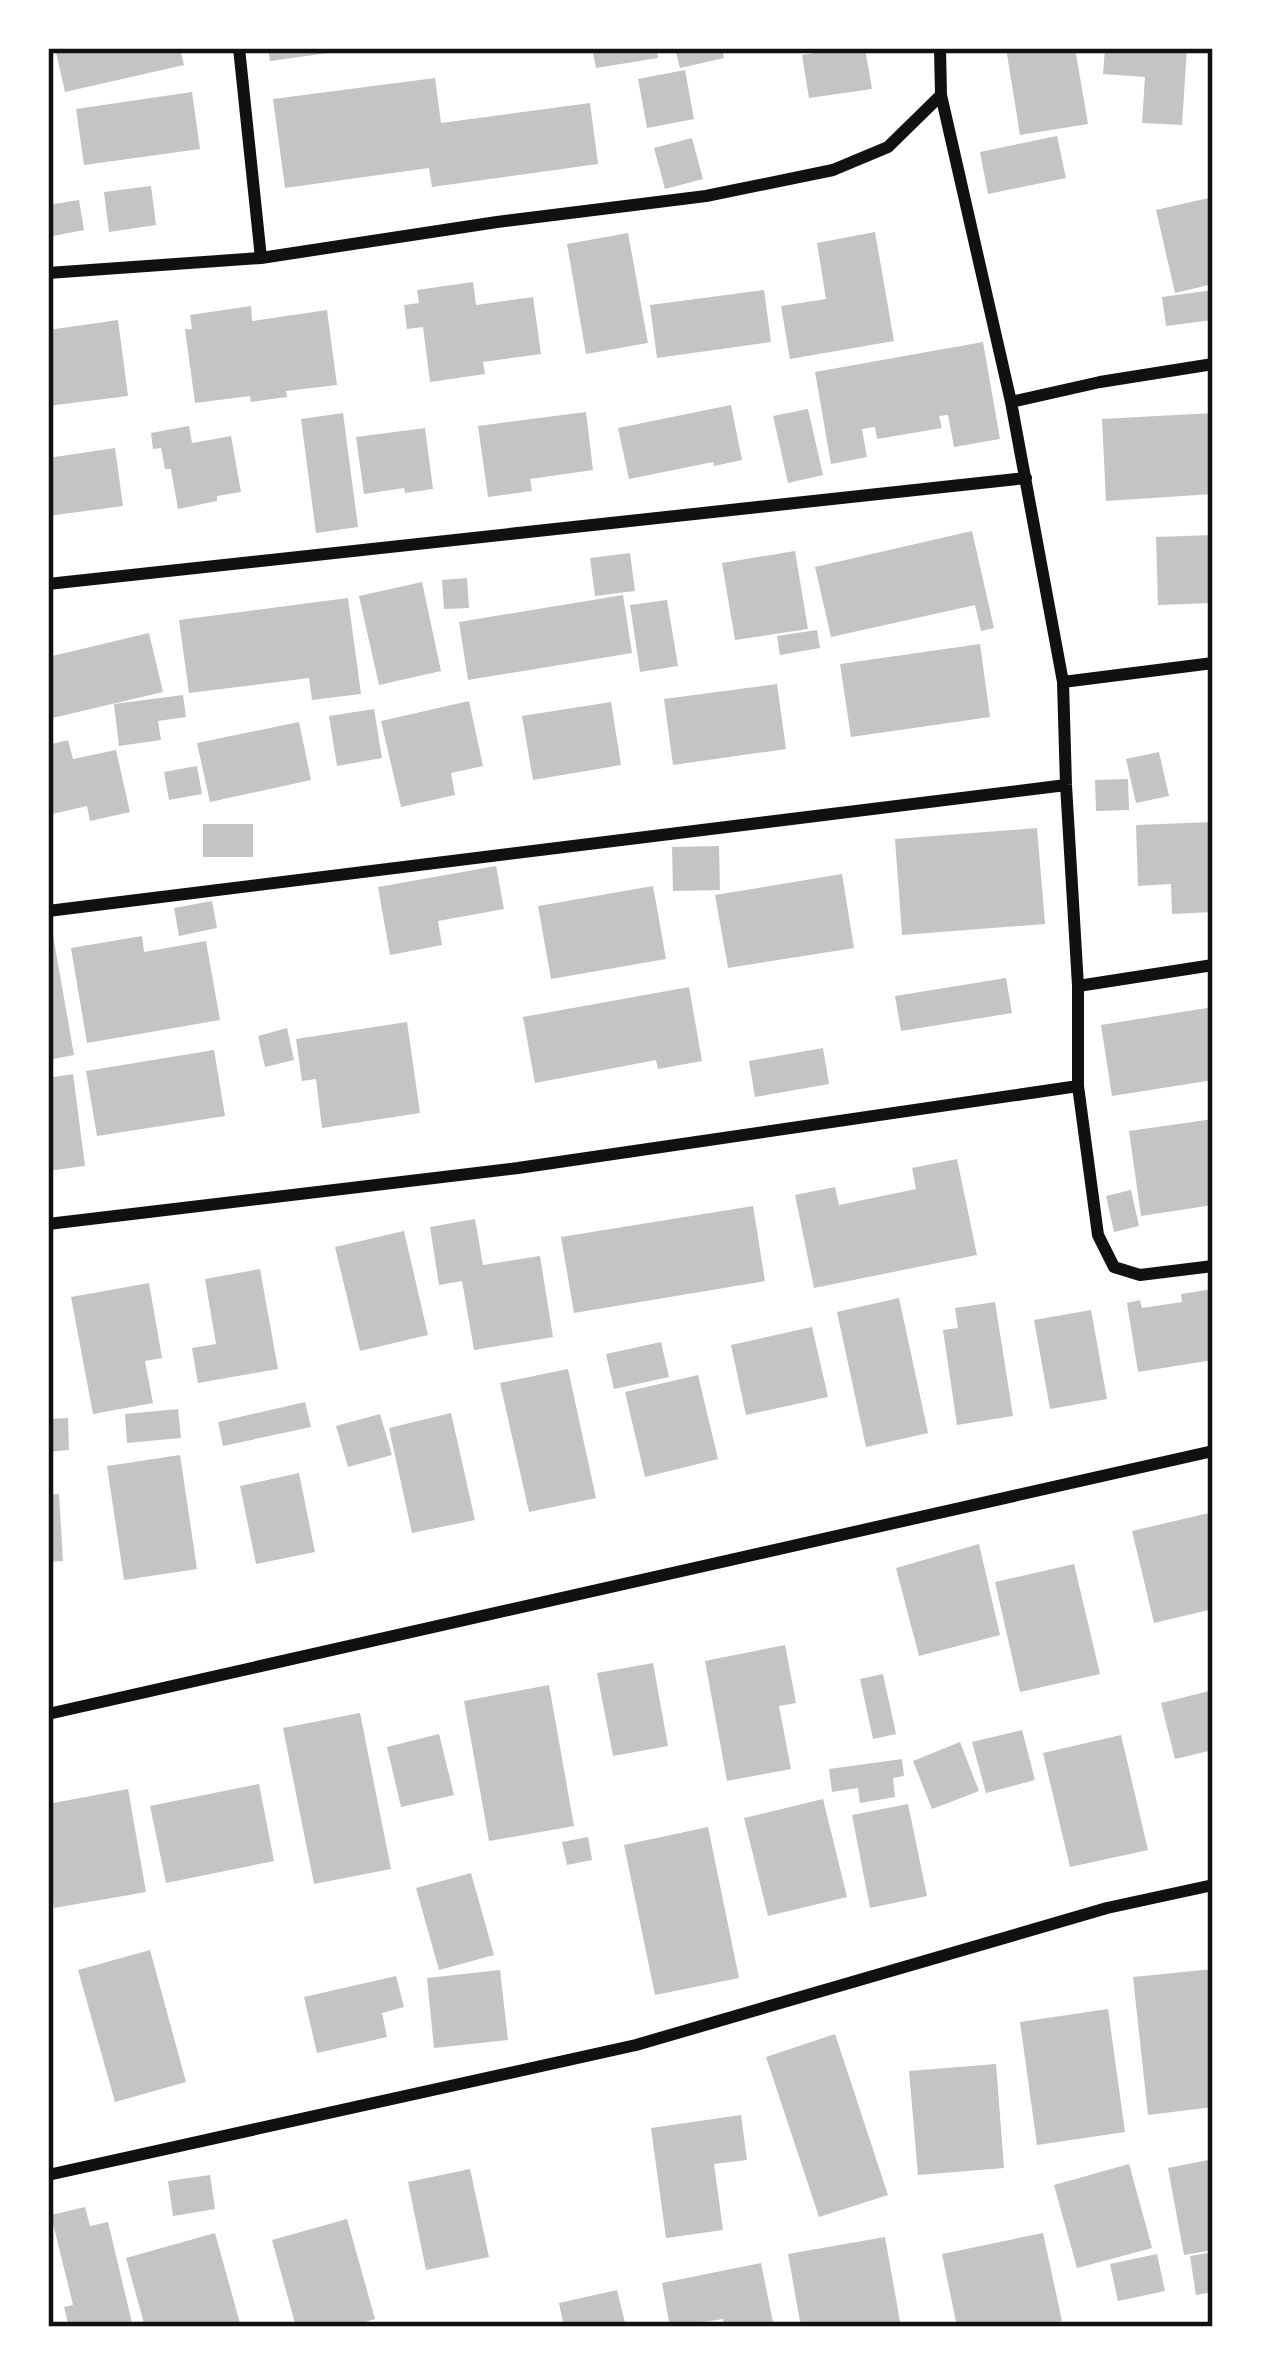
<svg xmlns="http://www.w3.org/2000/svg" width="1261" height="2375" font-family="Bitter,serif">
<style>
.building{fill:#c4c4c4}
.lines{fill:none;stroke-linecap:round;stroke-linejoin:round}
.minor{stroke:#111;stroke-width:12}
.neatline{fill:none;stroke:#111;stroke-width:4.5}
</style>
<rect width="100%" height="100%" fill="#fff"/>
<!-- building -->
<path class="building" d="M55 48H180L184 65 65 92Z
M268 48H343V51L270 61Z
M592 48H657L658 58 596 68Z
M675 48H722L724 58 680 68Z
M846 48H865L872 89 809 98 802 55Z
M1006 48H1075L1088 124 1020 135Z
M1105 48H1187L1182 125 1142 123 1145 77 1103 74Z
M685 70 694 119 647 128 638 79Z
M435 78 441 123 590 103 598 164 432 187 429 168 285 188 273 99Z
M192 92 200 149 84 165 76 109Z
M1057 136 1066 178 988 194 980 152Z
M692 138 703 179 665 189 654 148Z
M151 186 156 225 109 232 104 192Z
M1213 197V284L1175 293 1156 210Z
M79 200 84 230 48 237V205Z
M875 232 894 341 790 359 781 306 826 299 817 243Z
M628 233 648 343 586 354 567 244Z
M473 282 476 305 533 297 541 354 483 362 485 374 430 382 423 327 407 329 404 305 419 303 417 290Z
M764 290 771 342 657 358 650 305Z
M1213 290V320L1166 326 1162 297Z
M251 306 252 321 327 310 337 385 286 391 287 397 251 402 250 396 195 403 185 329H192L190 315Z
M118 320 128 396 48 406V330Z
M983 342 1000 439 954 447 948 415 939 416 942 428 877 439 875 427 862 429 867 457 831 464 815 372Z
M731 405 742 460 714 466 713 462 629 479 618 428Z
M808 409 823 475 788 483 773 416Z
M586 412 593 470 530 479 532 491 488 497 478 426Z
M343 413 358 527 316 533 301 419Z
M1213 413V494L1106 501 1102 419Z
M189 426 192 443 231 436 241 492 217 496V501L178 509 171 469H165L161 448 153 449 151 433Z
M425 428 433 489 405 493 404 488 364 494 356 437Z
M115 448 123 506 48 516V458Z
M972 531 994 628 981 631 975 605 831 637 815 567Z
M1213 535V603L1158 605 1156 537Z
M795 551 808 629 735 640 722 563Z
M630 553 635 591 595 596 590 558Z
M467 578 469 608 444 609 442 580Z
M422 582 441 671 379 685 359 596Z
M623 595 632 653 468 680 459 622Z
M348 598 361 694 312 700 309 678 189 693 179 620Z
M667 600 678 666 640 672 630 605Z
M817 630 820 648 780 655 777 636Z
M149 633 163 692 48 719V657Z
M980 644 990 717 851 737 840 664Z
M777 684 786 749 673 765 664 699Z
M183 695 186 717 158 721 161 740 119 746 114 704Z
M469 701 483 766 451 773 455 795 401 807 381 721Z
M611 702 621 765 533 780 522 716Z
M374 709 382 758 337 766 329 716Z
M299 722 311 780 210 802 197 743Z
M68 740 73 759 116 750 130 812 90 821 87 806 48 815V745Z
M1159 752 1169 796 1136 803 1126 759Z
M197 766 202 794 169 800 164 772Z
M1128 779 1129 810 1096 811 1095 780Z
M1213 822V912L1172 914 1171 884 1138 886 1136 825Z
M203 824H253V857H203Z
M1037 828 1045 924 902 935 895 839Z
M719 846 720 890 673 891 672 847Z
M496 866 504 909 438 921 442 945 390 955 378 887Z
M842 874 854 948 728 968 715 895Z
M653 886 666 959 551 979 538 906Z
M212 901 217 928 179 936 174 908Z
M53 935 74 1055 48 1060V936Z
M142 936 144 952 206 941 220 1020 87 1043 71 948Z
M1006 978 1012 1013 901 1031 895 996Z
M689 987 702 1061 658 1069 656 1060 535 1083 523 1017Z
M1213 1007V1080L1112 1096 1101 1025Z
M407 1022 420 1113 322 1128 316 1079 302 1081 296 1039Z
M287 1028 294 1060 265 1067 258 1036Z
M823 1048 829 1084 755 1097 749 1061Z
M214 1050 225 1116 97 1136 86 1071Z
M73 1074 85 1166 48 1171V1078Z
M1213 1119V1205L1141 1216 1129 1131Z
M957 1159 977 1255 814 1288 795 1195 835 1187 839 1205 916 1189 912 1168Z
M1131 1190 1139 1226 1114 1232 1106 1196Z
M753 1206 765 1281 574 1313 561 1237Z
M475 1219 483 1265 540 1256 553 1337 474 1350 462 1281 439 1285 430 1227Z
M404 1231 428 1335 360 1351 335 1247Z
M260 1269 278 1369 198 1383 192 1348 216 1344 205 1279Z
M149 1283 162 1358 145 1361 153 1403 93 1414 71 1297Z
M1213 1289V1360L1138 1372 1127 1303 1140 1300 1142 1308 1182 1302 1181 1294Z
M899 1298 928 1433 866 1447 837 1312Z
M995 1302 1013 1416 957 1425 943 1330 958 1328 955 1308Z
M1091 1310 1107 1399 1050 1409 1034 1320Z
M812 1327 828 1397 746 1415 731 1345Z
M661 1342 669 1377 614 1389 606 1354Z
M568 1369 596 1498 529 1512 500 1383Z
M698 1375 718 1459 645 1477 625 1392Z
M305 1402 311 1427 223 1446 218 1422Z
M178 1409 181 1438 127 1443 125 1414Z
M451 1413 475 1520 412 1533 389 1428Z
M380 1414 392 1455 348 1467 336 1426Z
M68 1418 69 1450 48 1452V1419Z
M180 1455 197 1569 124 1580 107 1466Z
M299 1473 315 1552 256 1564 240 1486Z
M59 1494 63 1561 48 1562V1495Z
M1209 1513 1213 1529V1609L1154 1623 1132 1531Z
M979 1544 1000 1635 919 1656 896 1568Z
M1074 1564 1100 1674 1020 1692 995 1582Z
M785 1645 796 1703 779 1706 791 1769 727 1781 705 1661Z
M653 1663 668 1746 613 1756 597 1673Z
M883 1674 896 1734 873 1739 860 1679Z
M549 1685 574 1826 489 1841 464 1701Z
M1213 1690V1750L1175 1759 1161 1703Z
M360 1713 391 1869 314 1884 283 1728Z
M1022 1730 1035 1780 986 1793 972 1742Z
M439 1734 454 1795 401 1807 387 1747Z
M1121 1735 1148 1850 1070 1867 1043 1753Z
M960 1742 979 1791 932 1809 913 1761Z
M902 1759 904 1776 893 1778 895 1797 860 1803 858 1788 832 1792 829 1769Z
M259 1784 274 1861 166 1883 150 1806Z
M128 1789 146 1892 54 1908 48 1874V1804Z
M823 1799 847 1897 768 1916 744 1818Z
M908 1804 927 1896 870 1908 852 1815Z
M708 1827 739 1978 655 1995 624 1845Z
M588 1837 592 1860 567 1865 562 1842Z
M471 1873 494 1955 439 1970 416 1888Z
M150 1950 186 2082 115 2102 78 1970Z
M1213 1969V2107L1148 2115 1133 1977Z
M500 1970 508 2040 434 2048 427 1978Z
M396 1976 404 2007 382 2013 387 2037 317 2053 304 1997Z
M1108 2009 1125 2132 1037 2145 1020 2022Z
M835 2034 888 2195 819 2217 766 2057Z
M996 2064 1004 2168 918 2175 909 2071Z
M741 2115 747 2160 714 2164 723 2230 666 2238 651 2128Z
M1213 2159V2250L1184 2255 1168 2168Z
M1129 2164 1152 2248 1077 2268 1054 2185Z
M470 2169 489 2257 426 2270 408 2182Z
M210 2175 215 2209 173 2216 168 2181Z
M85 2207 90 2226 108 2222 133 2327H69L64 2307 73 2305 51 2215Z
M347 2219 375 2319 348 2327H296L272 2240Z
M215 2233 241 2327H145L126 2258Z
M1043 2233 1062 2321 1033 2327H957L942 2254Z
M885 2237 901 2327H801L788 2254Z
M1213 2252V2292L1196 2295 1190 2256Z
M1157 2254 1165 2291 1118 2301 1110 2264Z
M761 2263 774 2327H725L723 2319 670 2327 662 2283Z
M617 2290 626 2327H564L559 2303Z"/>
<g class="lines">
<!-- minor -->
<path class="minor" d="M239 48 261 258
M941 95 1011 402 1063 682 1066 785 1078 986V1086L1098 1235 1114 1267 1140 1275 1213 1266
M48 273 261 258 497 222 706 196 833 170 888 147 941 95 940 48
M1011 402 1100 382 1213 364
M48 584 1026 478
M1063 682 1213 663
M48 911 1066 785
M1078 986 1213 965
M48 1224 518 1168 1078 1086
M48 1714 1213 1451
M48 2175 636 2045 1107 1908 1213 1885"/>
</g>
<!-- border -->
<rect width="1261" height="2375" fill="none" stroke="#ffffff" stroke-width="102"/>
<rect x="51" y="51" width="1159" height="2273" class="neatline"/>
</svg>
